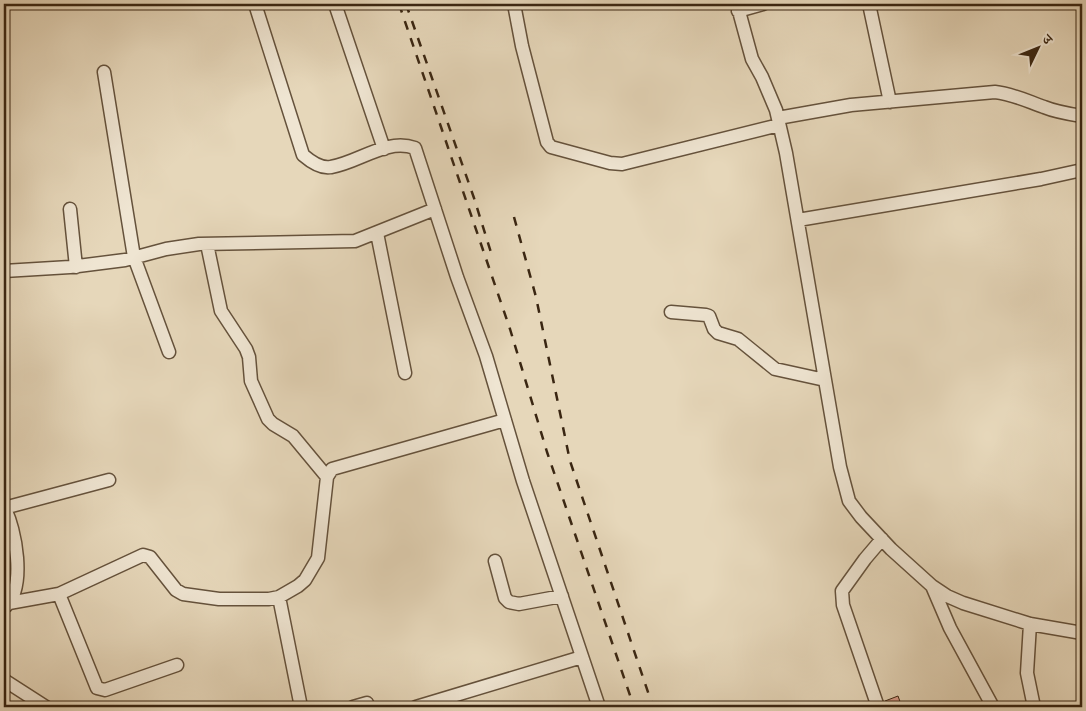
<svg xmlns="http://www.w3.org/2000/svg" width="1086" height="711" font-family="'Libre Caslon Text','Noto Serif Devanagari',serif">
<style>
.building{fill:#dea08f;stroke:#3a2612}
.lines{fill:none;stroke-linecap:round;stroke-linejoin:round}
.minor-casing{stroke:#65523c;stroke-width:15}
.minor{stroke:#efe5d2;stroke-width:12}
.rail{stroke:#3a2612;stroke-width:2.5;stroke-dasharray:9 9;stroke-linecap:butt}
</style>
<rect width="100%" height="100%" fill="#e6d7ba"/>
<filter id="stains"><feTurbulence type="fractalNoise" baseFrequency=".004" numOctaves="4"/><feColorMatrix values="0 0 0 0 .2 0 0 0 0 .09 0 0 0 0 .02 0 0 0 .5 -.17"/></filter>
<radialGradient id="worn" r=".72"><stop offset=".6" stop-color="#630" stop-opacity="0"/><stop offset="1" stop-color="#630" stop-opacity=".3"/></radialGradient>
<!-- building -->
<path class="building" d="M898 696 902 707H887L885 701Z"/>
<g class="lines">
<!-- minor casing -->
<g class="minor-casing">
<path id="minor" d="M255 4 303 155C310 161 321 169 331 167 360 162 386 138 415 148L457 277 486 356 523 481 599 707
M335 4 384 149
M514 4 522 46 547 142 551 147 610 163 622 164 779 125
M737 4 752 59 762 77 776 110 786 153 840 467 849 501 861 517 891 549 932 586 947 596 963 603 1030 624 1082 633
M869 4 890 102
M738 11 763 4
M104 72 134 257 169 352
M778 118 851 105 995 92C1013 94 1027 101 1044 107 1056 112 1069 114 1082 116
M70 209 76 267
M798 220 1041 179 1082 170
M377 233 405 373
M207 244 221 311 246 349 249 357 251 381 268 419 273 424 293 436 327 477
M4 271 70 267 125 260 166 249 199 244 355 241 435 209
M671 312 706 315 709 316 714 329 718 333 738 339 775 369 825 380
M4 507C16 529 26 587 6 606
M4 508 109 480
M495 561 505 598 509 602 519 604 562 596
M932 586 950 628 993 707
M59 594 97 688 105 690 177 665
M279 597 301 707
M9 603 59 594 143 555 150 557 176 590 183 594 219 599H269L279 597 298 586 305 580 318 558 327 477 332 469 505 420
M1030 624 1027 673 1034 707
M4 680 46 707
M353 707 367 703
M416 707 582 657
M878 707 843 605 842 591 865 559 882 539"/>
</g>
<!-- minor -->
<use href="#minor" class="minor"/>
<!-- rail -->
<path class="rail" d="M399 4 510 329 547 452 634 707
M406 4 474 198 493 259
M514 217 536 297 570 461 653 707"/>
</g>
<!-- margin -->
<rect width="1086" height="711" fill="none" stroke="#e6d7ba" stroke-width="20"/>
<rect x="5" y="5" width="1076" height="701" fill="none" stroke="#3a2612" stroke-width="2.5"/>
<rect x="10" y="10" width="1066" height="691" fill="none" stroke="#3a2612"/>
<!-- north arrow -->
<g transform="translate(1038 48) rotate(47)" stroke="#efe5d2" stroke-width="4" paint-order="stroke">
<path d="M0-4L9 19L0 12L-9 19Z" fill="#3a2612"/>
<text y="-8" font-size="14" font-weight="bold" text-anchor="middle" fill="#3a2612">उ</text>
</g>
<rect width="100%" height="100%" filter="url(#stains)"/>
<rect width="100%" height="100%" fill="url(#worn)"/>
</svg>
